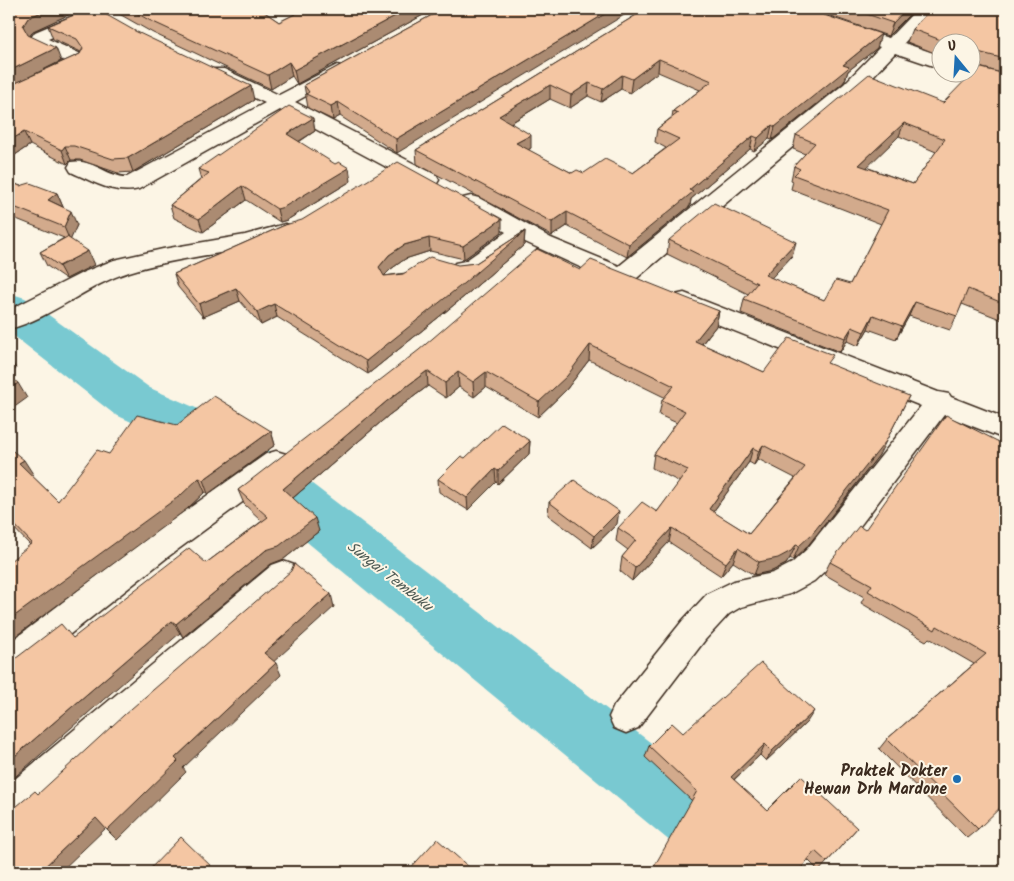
<svg xmlns="http://www.w3.org/2000/svg" width="1014" height="881" font-family="Kalam,sans-serif">
<style>
.lines{fill:none;stroke-linecap:round;stroke-linejoin:round}
.river{fill:#79c9d1;fill-rule:evenodd}
.minor-casing{stroke:#3b2a1e;stroke-width:3}
.minor{fill:#fcf5e5;fill-rule:evenodd}
.wall{fill:#d2aa8c;stroke:#3b2a1e;fill-rule:evenodd}
.shaded-wall{fill:#ab8b72;stroke:#3b2a1e}
.building{fill:#f4c6a3;stroke:#3b2a1e;fill-rule:evenodd}
.poi-dot{fill:#1f6fb2;stroke:#fcf5e5;stroke-width:2}
.labels{text-anchor:middle;stroke-width:4;stroke-linejoin:round;paint-order:stroke}
.water-label{font-size:15px;font-style:italic;fill:#4e5a54;stroke:#fcf5e5}
.near-poi-label{font-size:16px;font-weight:bold;fill:#3b2a1e;stroke:#fcf5e5;text-anchor:end}
</style>
<rect width="100%" height="100%" fill="#fcf5e5"/>
<filter id="ink" filterUnits="userSpaceOnUse"><feTurbulence type="fractalNoise" baseFrequency=".02" numOctaves="2"/><feDisplacementMap in="SourceGraphic" scale="10" xChannelSelector="R" yChannelSelector="G"/><feConvolveMatrix kernelMatrix="1 2 1 2 8 2 1 2 1" color-interpolation-filters="sRGB"/></filter>
<g filter="url(#ink)">
<g class="lines">
<!-- river -->
<path class="river" d="M9 293 25 298 150 388 235 425 731 804 778 847 788 872H704L683 852 199 453 114 414 9 332Z"/>
<!-- minor casing -->
<g class="minor-casing">
<path id="minor" d="M90 9H113L110 13 48 39 81 54 86 62 84 66 9 102V89L65 61 35 47 30 39 35 32Z
M917 9H936L904 43 942 56V69L895 53 858 92 631 283 623 285 615 283 523 241C504 255 480 282 455 275L451 269 455 263 465 261 506 232 463 208 460 203 463 198 471 196 479 198 551 238 619 266 844 84 880 47 872 44 869 40 872 36 878 35 889 38Z
M337 65 344 67 347 71 344 75 295 102 436 175 439 180 436 185 428 187 420 185 280 110 139 189C114 195 94 182 71 172L68 167 71 162C92 158 107 177 127 177L265 103 210 77 207 73 210 69H224L279 95Z
M285 224 293 226 296 231 293 236C239 254 182 255 129 272 87 285 52 318 9 329V310L84 272 114 260 163 249 245 235Z
M684 293 938 392 949 394 951 397 1005 418V439L944 415 829 567 814 581 790 594 741 607 729 614 705 640 638 728 626 733 614 728 609 717 614 706 683 620 707 594 734 581 773 573 792 563 807 549 921 406 675 307 672 301 675 295Z
M276 451 286 454 290 462 286 470 169 556 21 673 9 677V643L147 538 266 454Z
M283 561 294 565 298 574 294 583 68 781 22 819 9 824V784L272 565Z"/>
</g>
<!-- minor -->
<use href="#minor" class="minor"/>
</g>
<!-- wall -->
<path class="wall" d="M9 9H81L33 31 30 36 61 61 23 80 80 54 81 52 53 39 48 26 254 100 133 172 118 173 80 160H71L67 164 30 145 9 159Z
M113 9H260L279 22 305 9H434L297 84 292 76 271 89 153 33 114 11Z
M443 9 397 153 340 116 333 120 308 108 304 85Z
M646 9 877 48 848 71 845 80 843 83 772 140 769 139 754 151 750 149 691 199 690 206 627 257 567 226 552 236 417 164 416 150ZM658 72 700 90 673 111 672 117 657 129 655 142 666 148 633 173H572L528 150 531 148 511 123 550 99 570 108 588 96 601 102 621 89 630 93Z
M810 9H915L888 36Z
M1005 9V74L972 65V66V42H942V56L907 42 912 29Z
M1005 74V321L962 304 950 330 909 316 896 339 868 329 858 346 847 341 840 352 741 313 744 299 748 294 667 254 669 240 792 256 771 278 824 300 850 284 881 224 791 189 793 181 791 180 794 166 805 154 793 149 796 135 943 103ZM899 136 936 152 913 184 866 167Z
M315 131 299 142 351 181 287 220 280 222 246 200 203 232 174 218 170 205 201 179 198 169Z
M9 181 20 186 57 193 63 207 77 225 70 239 94 265 66 279 47 266 40 252 64 238 9 216Z
M285 225 502 232 464 259 430 251 405 259 391 269 384 276 476 263 525 231 524 245 465 296 368 374 277 317 261 325 240 301 203 317 178 287 174 274Z
M580 270 719 311 716 326 702 344 764 372 830 364 879 455 806 548 793 560 790 558 786 564 772 571 754 575 733 562 721 576 669 542 632 581 620 571 622 557 628 550 616 541 618 528 657 512 680 482 652 468 654 454 677 423 659 415 662 400 664 397 589 360 566 390 538 417 486 387 474 397 459 387 446 398 428 386 389 415 293 498 319 531 284 559 271 564 183 637 180 633 73 638 206 563 262 521 244 504 238 490ZM758 459 795 478 749 534 713 512 749 462 754 465Z
M177 425 271 431 275 445 208 494 205 492 187 509 30 545 9 523V448L33 474 31 475 58 501 109 454Z
M530 441 529 454 498 484 496 482 468 510 439 492 438 479 465 458Z
M1005 445 978 829 967 838 879 749 887 739 974 664 929 638 926 641 861 603 864 597 824 574 830 562 865 530Z
M549 502 617 524 592 548 548 515Z
M807 722 766 761 760 755 734 780 767 810 857 828 819 871 808 860 691 800 645 757 649 746 683 733Z"/>
<!-- shaded-wall -->
<path class="shaded-wall" d="M48 9H81L33 31 28 39 23 26 28 18Z
M408 9H434L297 84 294 70Z
M613 9H634L397 153 396 139Z
M906 9H915L888 36 893 23Z
M881 34 877 48 848 71 845 80 843 83 772 140 775 127 843 65Z
M56 48 61 61 9 87V71Z
M659 59 658 72 630 93 632 79Z
M289 62 292 76 271 89 268 75Z
M622 75 621 89 601 102 603 89Z
M589 83 588 96 570 108 571 95Z
M550 85V99L499 130V116Z
M251 86 254 100 133 172 128 158Z
M338 102 340 116 333 120 331 106Z
M313 118 315 131 290 147 287 134Z
M904 123 899 136 855 179 859 165Z
M772 125 769 139 754 151 758 138Z
M24 132 30 145 9 159V141Z
M531 135V148L516 157V143Z
M753 136 750 149 691 199 690 206 627 257 629 244 689 190Z
M65 146 71 160 67 164 62 150Z
M349 168 351 181 287 220 280 222 277 209Z
M242 186 246 200 203 232 199 219Z
M57 193 63 207 48 200Z
M71 211 77 225 70 241 64 227Z
M567 212V226L552 236V222Z
M502 219V232L464 259 463 246Z
M525 231 524 245 465 296 368 374 366 361Z
M429 238 430 251 405 259 391 269 380 280 379 267 389 255 404 245Z
M796 242 792 256 761 289 765 275Z
M88 251 94 265 66 279 59 266Z
M9 256 14 267 9 272Z
M236 288 240 301 203 317 199 304Z
M915 302 909 316 896 339 902 326Z
M274 304 277 317 261 325 257 312Z
M719 311 716 326 692 356 695 341Z
M873 315 868 329 858 346 864 332Z
M852 327 847 341 840 352 845 338Z
M590 345 589 360 566 390 538 417 539 402Z
M9 356 16 369 9 373Z
M427 371 428 386 389 415 287 503 283 489 387 401Z
M458 372 459 387 446 398 445 383Z
M486 372V387L474 397 473 382Z
M18 383 27 398 9 411V390Z
M909 396 879 455 806 548 793 560 799 546Z
M271 431 275 445 208 494 203 480Z
M530 441 529 454 498 484V471Z
M763 445 758 459 754 465 759 451Z
M753 448 749 462 705 523 709 509Z
M24 460 33 474 28 478 19 463Z
M495 469 496 482 468 510 467 498Z
M199 478 205 492 187 509 9 641V620Z
M619 511 617 524 592 548 594 536Z
M315 518 319 531 284 559 271 564 183 637 176 624 266 550Z
M672 528 669 542 632 581 635 568Z
M796 545 790 558 786 564 772 571 754 575 759 562Z
M738 548 733 562 721 576 726 563Z
M331 594 334 607 270 665 264 653Z
M172 621 180 633 9 782V761Z
M276 663 281 675 183 768 186 772 117 840 107 830 175 758Z
M814 711 807 722 766 761 772 751Z
M765 744 760 755 726 787 731 777Z
M96 818 106 828 60 872H39Z"/>
<!-- building -->
<path class="building" d="M9 9H48L28 18 23 26 28 35 56 48 9 71Z
M88 9H96L135 31 251 86 128 158 113 159 74 146H65L62 150 24 132 9 141V86L80 54 83 48 77 39 48 26Z
M129 9H260L279 22 305 9H408L294 70 289 62 268 75 149 20Z
M443 9H613L396 139 338 102 331 106 306 94 309 92 304 85Z
M646 9H806L881 34 843 65 849 67 847 69 775 127 772 125 758 138 753 136 689 190 693 192 629 244 567 212 552 222 416 150ZM659 59 712 81 673 111 678 113 657 129 679 139 633 173 605 159 584 173 577 170 572 173 516 143 531 135 499 116 550 85 571 95 589 83 603 89 622 75 632 79Z
M852 9H906L893 23Z
M931 9H1005V59L978 52 976 55 972 53V42H946L912 29Z
M978 67 1005 74V304L968 289 957 316 915 302 902 326 873 315 864 332 852 327 845 338 744 299 757 283 669 240 714 203 796 242 765 275 824 300 836 280 850 284 888 210 794 175 800 169 794 166 815 143 796 135 869 74 943 103ZM904 123 945 139 913 184 859 165Z
M289 106 313 118 287 134 335 164 339 162 349 168 284 207 277 209 242 186 199 219 170 205 209 173 198 169Z
M398 162 502 219 463 246 429 238 404 245 389 255 379 267 384 276 403 274 430 257 458 265 476 263 525 231 464 283 366 361 274 304 257 312 236 288 199 304 174 274 285 225 302 220Z
M9 181 20 186 30 183 57 193 48 200 71 211 64 227 9 205Z
M67 237 88 251 59 266 40 252Z
M537 249 580 270 591 260 719 311 695 341 764 372 789 338 833 355 827 363 909 396 886 441 812 534 799 546 796 545 791 551 778 558 759 562 738 548 726 563 672 528 635 568 622 557 636 540 618 528 642 502 657 512 688 470 654 454 685 411 662 400 674 386 590 345 567 376 539 402 486 372 473 382 458 372 445 383 427 371 387 401 283 489 315 518 279 546 266 550 176 624 172 621 9 761V663L11 662 61 624 73 638 189 548 206 563 268 517 238 490 419 350ZM763 445 805 467 749 534 709 509 753 448 759 451Z
M9 376 18 383 9 390Z
M214 396 271 431 203 480 199 478 181 495 9 620V562L32 543 9 519V448L24 460 19 463 58 501 97 450 109 454 137 415 177 425Z
M946 415 1005 445V803L978 829 887 739 986 654 937 626 935 630 868 591 872 585 830 562 859 526 865 530Z
M502 423 530 441 498 471 495 469 467 498 438 479 461 456 465 458Z
M574 480 619 511 594 536 549 502Z
M294 564 331 594 264 653 276 663 175 758 178 761 107 830 96 818 39 872H9V812L11 811 35 791 38 794 124 715 291 571Z
M761 663 814 711 772 751 765 744 731 777 767 810 801 776 857 828 827 862 815 851 798 872H651L697 791 649 746 672 723 683 733Z
M181 837 217 872H147Z
M437 839 471 869 468 872H407Z"/>
</g>
<!-- markers -->
<circle class="poi-dot" cx="957" cy="779" r="5"/>
<g class="labels">
<!-- water labels -->
<g class="water-label">
<text transform="translate(390 576) rotate(38)" y="5">Sungai Tembuku</text>
</g>
<!-- near-poi labels -->
<g class="near-poi-label">
<text x="947" y="776">Praktek Dokter<tspan x="947" dy="18">Hewan Drh Mardone</tspan></text>
</g>
</g>
<!-- margin -->
<rect width="1014" height="881" fill="none" stroke="#fcf5e5" stroke-width="30"/>
<rect x="15" y="15" width="984" height="851" fill="none" stroke="#3b2a1e" stroke-width="2" filter="url(#ink)"/>
<!-- north arrow -->
<g transform="translate(956 58) rotate(342)"><circle r="24" fill="#fcf5e5" stroke="#afa495"/>
<path d="M0-4L9 19L0 12L-9 19Z" fill="#1f6fb2"/>
<text y="-8" font-size="14" font-weight="bold" text-anchor="middle" fill="#3b2a1e">U</text>
</g>
</svg>
